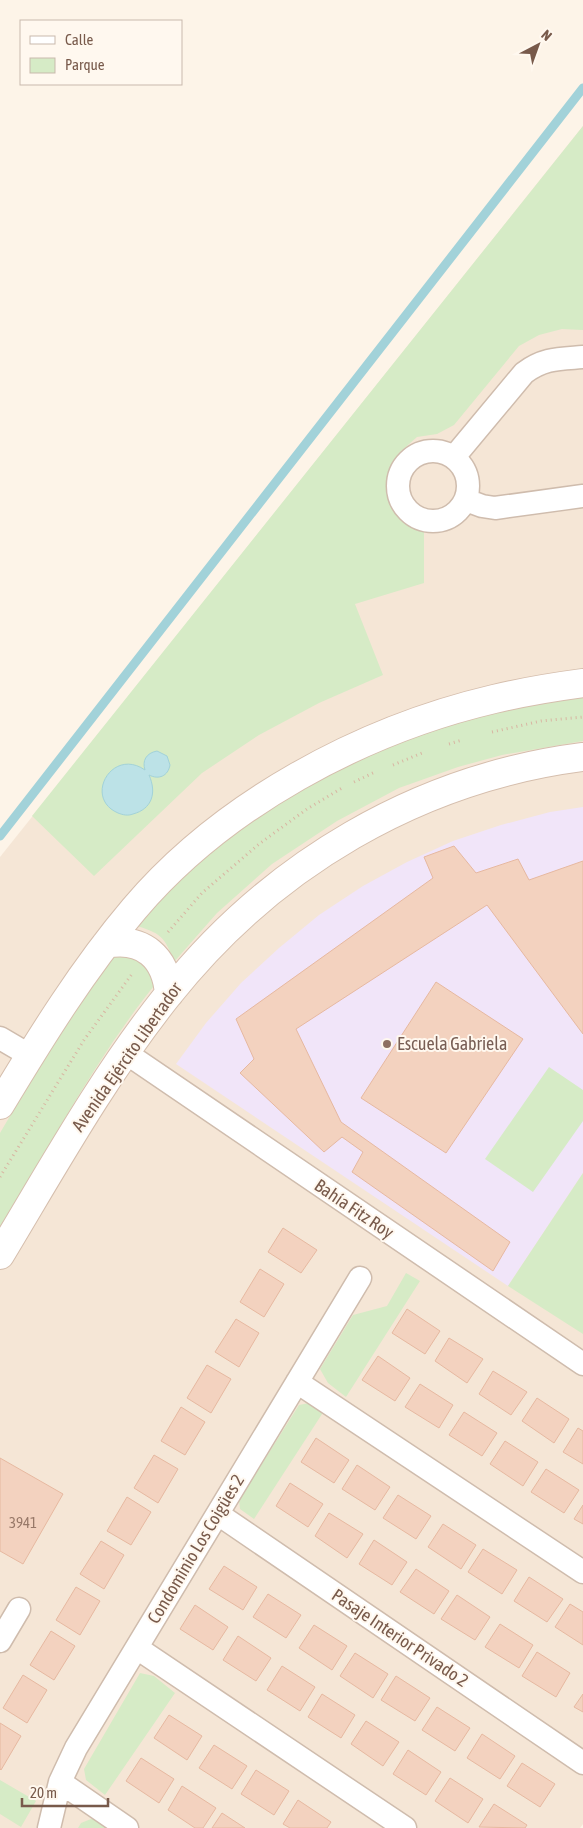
<svg xmlns="http://www.w3.org/2000/svg" width="583" height="1828" font-family="'Asap Condensed',sans-serif">
<style>
.residential{fill:#f5e6d6}
.education{fill:#f1e5f9}
.green{fill:#d6ebc6}
.water{fill:#bce2e7;stroke:#a2d2d9}
.lines{fill:none;stroke-linecap:round;stroke-linejoin:round}
.stream{stroke:#a2d2d9;stroke-width:9}
.building{fill:#f3d2bf;stroke:#e6b8a0}
.minor-casing{stroke:#cfbcad;stroke-width:25}
.secondary-casing{stroke:#d5bead;stroke-width:30}
.path{stroke:#d8b5a2;stroke-width:3;stroke-dasharray:1 4;stroke-linecap:butt}
.minor{stroke:#fff;stroke-width:22}
.secondary{stroke:#fff;stroke-width:28}
.education-dot{fill:#8d6e63;stroke:#fff8ef;stroke-width:2}
.labels{text-anchor:middle;stroke-width:4;stroke-linejoin:round;paint-order:stroke}
.number-label{font-size:15px;fill:#977868}
.education-label{font-size:18px;fill:#785e54;stroke:#fff8ef;text-anchor:start}
.street-label{font-size:18px;fill:#785a4b;stroke:#fff8ef}
</style>
<rect width="100%" height="100%" fill="#fdf4e8"/>
<!-- residential -->
<path class="residential" d="M583 126V1824L580 1828H0V857Z"/>
<!-- education -->
<path class="education" d="M583 807V1173L508 1286 176 1064 206 1023 241 983 279 948 319 915 363 886 407 862 453 841 501 825 550 812Z"/>
<!-- green -->
<path class="green" d="M583 126V330L562 329 539 335 519 346 454 425 437 434 417 437 399 453 393 473 394 496 407 517 424 532V583L355 604 383 675 319 703 259 735 202 773 94 876 32 816Z
M583 693V741L502 755 458 767 399 788 337 821 272 864 217 913 174 962C165 936 160 933 134 925L199 861 235 833 292 794 385 745 493 710Z
M121 948 140 952 158 981C95 1058 50 1146 0 1231V1133L72 1011 98 974Z
M549 1067 583 1090V1121L533 1192 485 1159Z
M583 1173V1334L508 1286Z
M406 1273 420 1281 346 1397 328 1383 320 1369 353 1315 387 1306Z
M309 1403 324 1411 254 1519 240 1509 239 1500 299 1405Z
M140 1673 154 1676 175 1693 105 1795 86 1780 84 1769Z
M0 1780 36 1801 21 1827 0 1814Z
M91 1819H101L114 1828H78L81 1823Z"/>
<!-- water -->
<path class="water" d="M157 751 167 756 170 765C168 776 159 780 149 775 157 793 152 809 133 814 128 816 123 815 118 813 83 798 112 747 145 770 142 761 146 753 157 751Z"/>
<g class="lines">
<!-- stream -->
<path class="stream" d="M0 836 583 88"/>
</g>
<!-- building -->
<path class="building" d="M454 846 476 873 518 859 529 880 583 861V1034L487 905 296 1029 341 1122 510 1242 493 1271 352 1172 363 1152 342 1137 324 1152 240 1073 254 1059 236 1019 433 878 424 857Z
M436 982 523 1039 446 1153 361 1098Z
M283 1228 317 1250 301 1273 268 1252Z
M260 1269 284 1284 264 1317 240 1302Z
M407 1309 440 1331 425 1354 392 1333Z
M236 1319 259 1333 239 1367 215 1352Z
M449 1338 483 1359 467 1383 435 1361Z
M378 1356 410 1378 395 1401 362 1380Z
M207 1365 231 1379 211 1413 187 1398Z
M493 1371 527 1392 511 1415 479 1394Z
M420 1384 453 1405 439 1428 405 1407Z
M537 1398 569 1419 554 1443 522 1421Z
M181 1407 205 1422 185 1455 161 1441Z
M464 1412 497 1433 482 1456 449 1435Z
M578 1428 583 1431V1464L563 1452Z
M316 1438 349 1460 334 1483 301 1462Z
M505 1441 538 1462 523 1486 490 1464Z
M154 1455 178 1469 158 1503 134 1488Z
M0 1458 63 1494 23 1564 0 1551Z
M357 1465 390 1487 375 1510 342 1489Z
M546 1469 579 1490 564 1513 531 1492Z
M290 1483 323 1504 308 1527 276 1506Z
M398 1495 431 1516 416 1539 383 1518Z
M127 1497 151 1512 131 1545 107 1531Z
M583 1505V1524L574 1519Z
M329 1513 363 1534 347 1558 315 1536Z
M443 1524 476 1545 461 1569 428 1547Z
M374 1540 407 1562 392 1585 359 1564Z
M101 1541 124 1555 104 1589 80 1574Z
M483 1549 517 1570 502 1594 468 1572Z
M224 1566 257 1587 243 1610 209 1589Z
M416 1569 449 1591 434 1614 400 1592Z
M529 1577 563 1599 547 1622 514 1601Z
M76 1587 100 1601 80 1635 56 1620Z
M268 1594 301 1615 286 1638 253 1617Z
M457 1595 490 1617 475 1640 441 1619Z
M570 1604 583 1612V1645L555 1627Z
M195 1605 228 1627 213 1650 180 1629Z
M500 1624 533 1645 519 1668 485 1647Z
M314 1625 347 1646 332 1670 299 1648Z
M51 1631 75 1646 54 1680 30 1665Z
M238 1636 271 1658 256 1681 223 1660Z
M537 1652 570 1673 556 1697 522 1676Z
M355 1653 388 1674 373 1698 340 1676Z
M282 1666 315 1687 300 1711 267 1690Z
M23 1675 47 1690 27 1723 3 1708Z
M396 1676 430 1698 415 1721 381 1700Z
M322 1694 355 1715 341 1738 308 1717Z
M583 1694V1712L574 1707Z
M437 1707 470 1728 455 1751 422 1730Z
M169 1715 202 1736 187 1760 154 1738Z
M366 1721 399 1742 383 1766 351 1744Z
M0 1723 21 1736 1 1770 0 1769Z
M482 1734 515 1756 500 1779 467 1758Z
M214 1745 247 1766 232 1789 199 1768Z
M408 1750 441 1772 426 1795 393 1774Z
M141 1758 174 1779 159 1803 126 1781Z
M522 1763 555 1784 540 1807 507 1786Z
M256 1770 289 1791 274 1815 241 1794Z
M450 1778 483 1799 468 1823 435 1801Z
M182 1786 216 1808 203 1828H195L168 1810Z
M298 1800 331 1822 327 1828H290L283 1824Z
M494 1804 527 1825 525 1828 479 1827Z
M222 1813 245 1828H212Z"/>
<g class="lines">
<!-- minor casing -->
<g class="minor-casing">
<path id="minor" d="M398 486a35 35 0 1 1 70 0a35 35 0 1 1-70 0Z
M454 457 524 373C544 358 559 359 583 357
M466 500 482 506 495 508 583 496
M0 1038 29 1055
M126 1053 583 1364
M297 1382 583 1572
M218 1514 583 1763
M0 1641 19 1609
M137 1648 405 1828
M60 1782 127 1828
M49 1828 60 1782 76 1748 360 1278"/>
</g>
<!-- secondary casing -->
<g class="secondary-casing">
<path id="secondary" d="M106 944C143 937 166 957 169 994
M0 1105C41 1037 83 969 134 909 223 804 362 730 494 699 523 692 553 687 583 683
M0 1255C53 1167 104 1075 168 995 271 865 418 778 583 757"/>
</g>
<!-- path -->
<path class="path" d="M492 732 541 721 583 717
M449 744 462 740
M393 765 422 753
M354 782 375 772
M168 932 202 893 259 844 307 809 342 788
M0 1177 84 1040 132 974"/>
<!-- minor -->
<use href="#minor" class="minor"/>
<!-- secondary -->
<use href="#secondary" class="secondary"/>
</g>
<!-- markers -->
<circle class="education-dot" cx="387" cy="1044" r="5"/>
<g class="labels">
<!-- number labels -->
<g class="number-label">
<text x="23" y="1528">3941</text>
</g>
<!-- education labels -->
<g class="education-label">
<text x="397" y="1050">Escuela Gabriela</text>
</g>
<!-- street labels -->
<g class="street-label">
<text transform="translate(127 1057) rotate(-55)" y="6">Avenida Ejército Libertador</text>
<text transform="translate(354 1209) rotate(34)" y="6">Bahía Fitz Roy</text>
<text transform="translate(196 1549) rotate(-59)" y="6">Condominio Los Coigües 2</text>
<text transform="translate(400 1638) rotate(34)" y="6">Pasaje Interior Privado 2</text>
</g>
</g>
<!-- legend -->
<rect x="20" y="20" width="162" height="65" fill="#fff8ef" stroke="#c9b9ad"/>
<rect x="30" y="36" width="25" height="8" fill="#ffffff" stroke="#c9b9ad"/>
<text x="65" y="45" font-size="15" fill="#785a4b">Calle</text>
<rect x="30" y="58" width="25" height="15" fill="#d6ebc6" stroke="#c9b9ad"/>
<text x="65" y="70" font-size="15" fill="#785a4b">Parque</text>
<!-- north arrow -->
<g transform="translate(538 45) rotate(41)" stroke="#fff8ef" stroke-width="4" paint-order="stroke">
<path d="M0-4L9 19L0 12L-9 19Z" fill="#785a4b"/>
<text y="-8" font-size="14" font-weight="bold" text-anchor="middle" fill="#785a4b">N</text>
</g>
<!-- scale -->
<path d="M22 1798v8h86v-8" fill="none" stroke="#785a4b" stroke-width="2.5"/>
<text x="30" y="1798" font-size="15" fill="#785a4b" stroke="#fff8ef" stroke-width="4" paint-order="stroke">20 m</text>
</svg>
